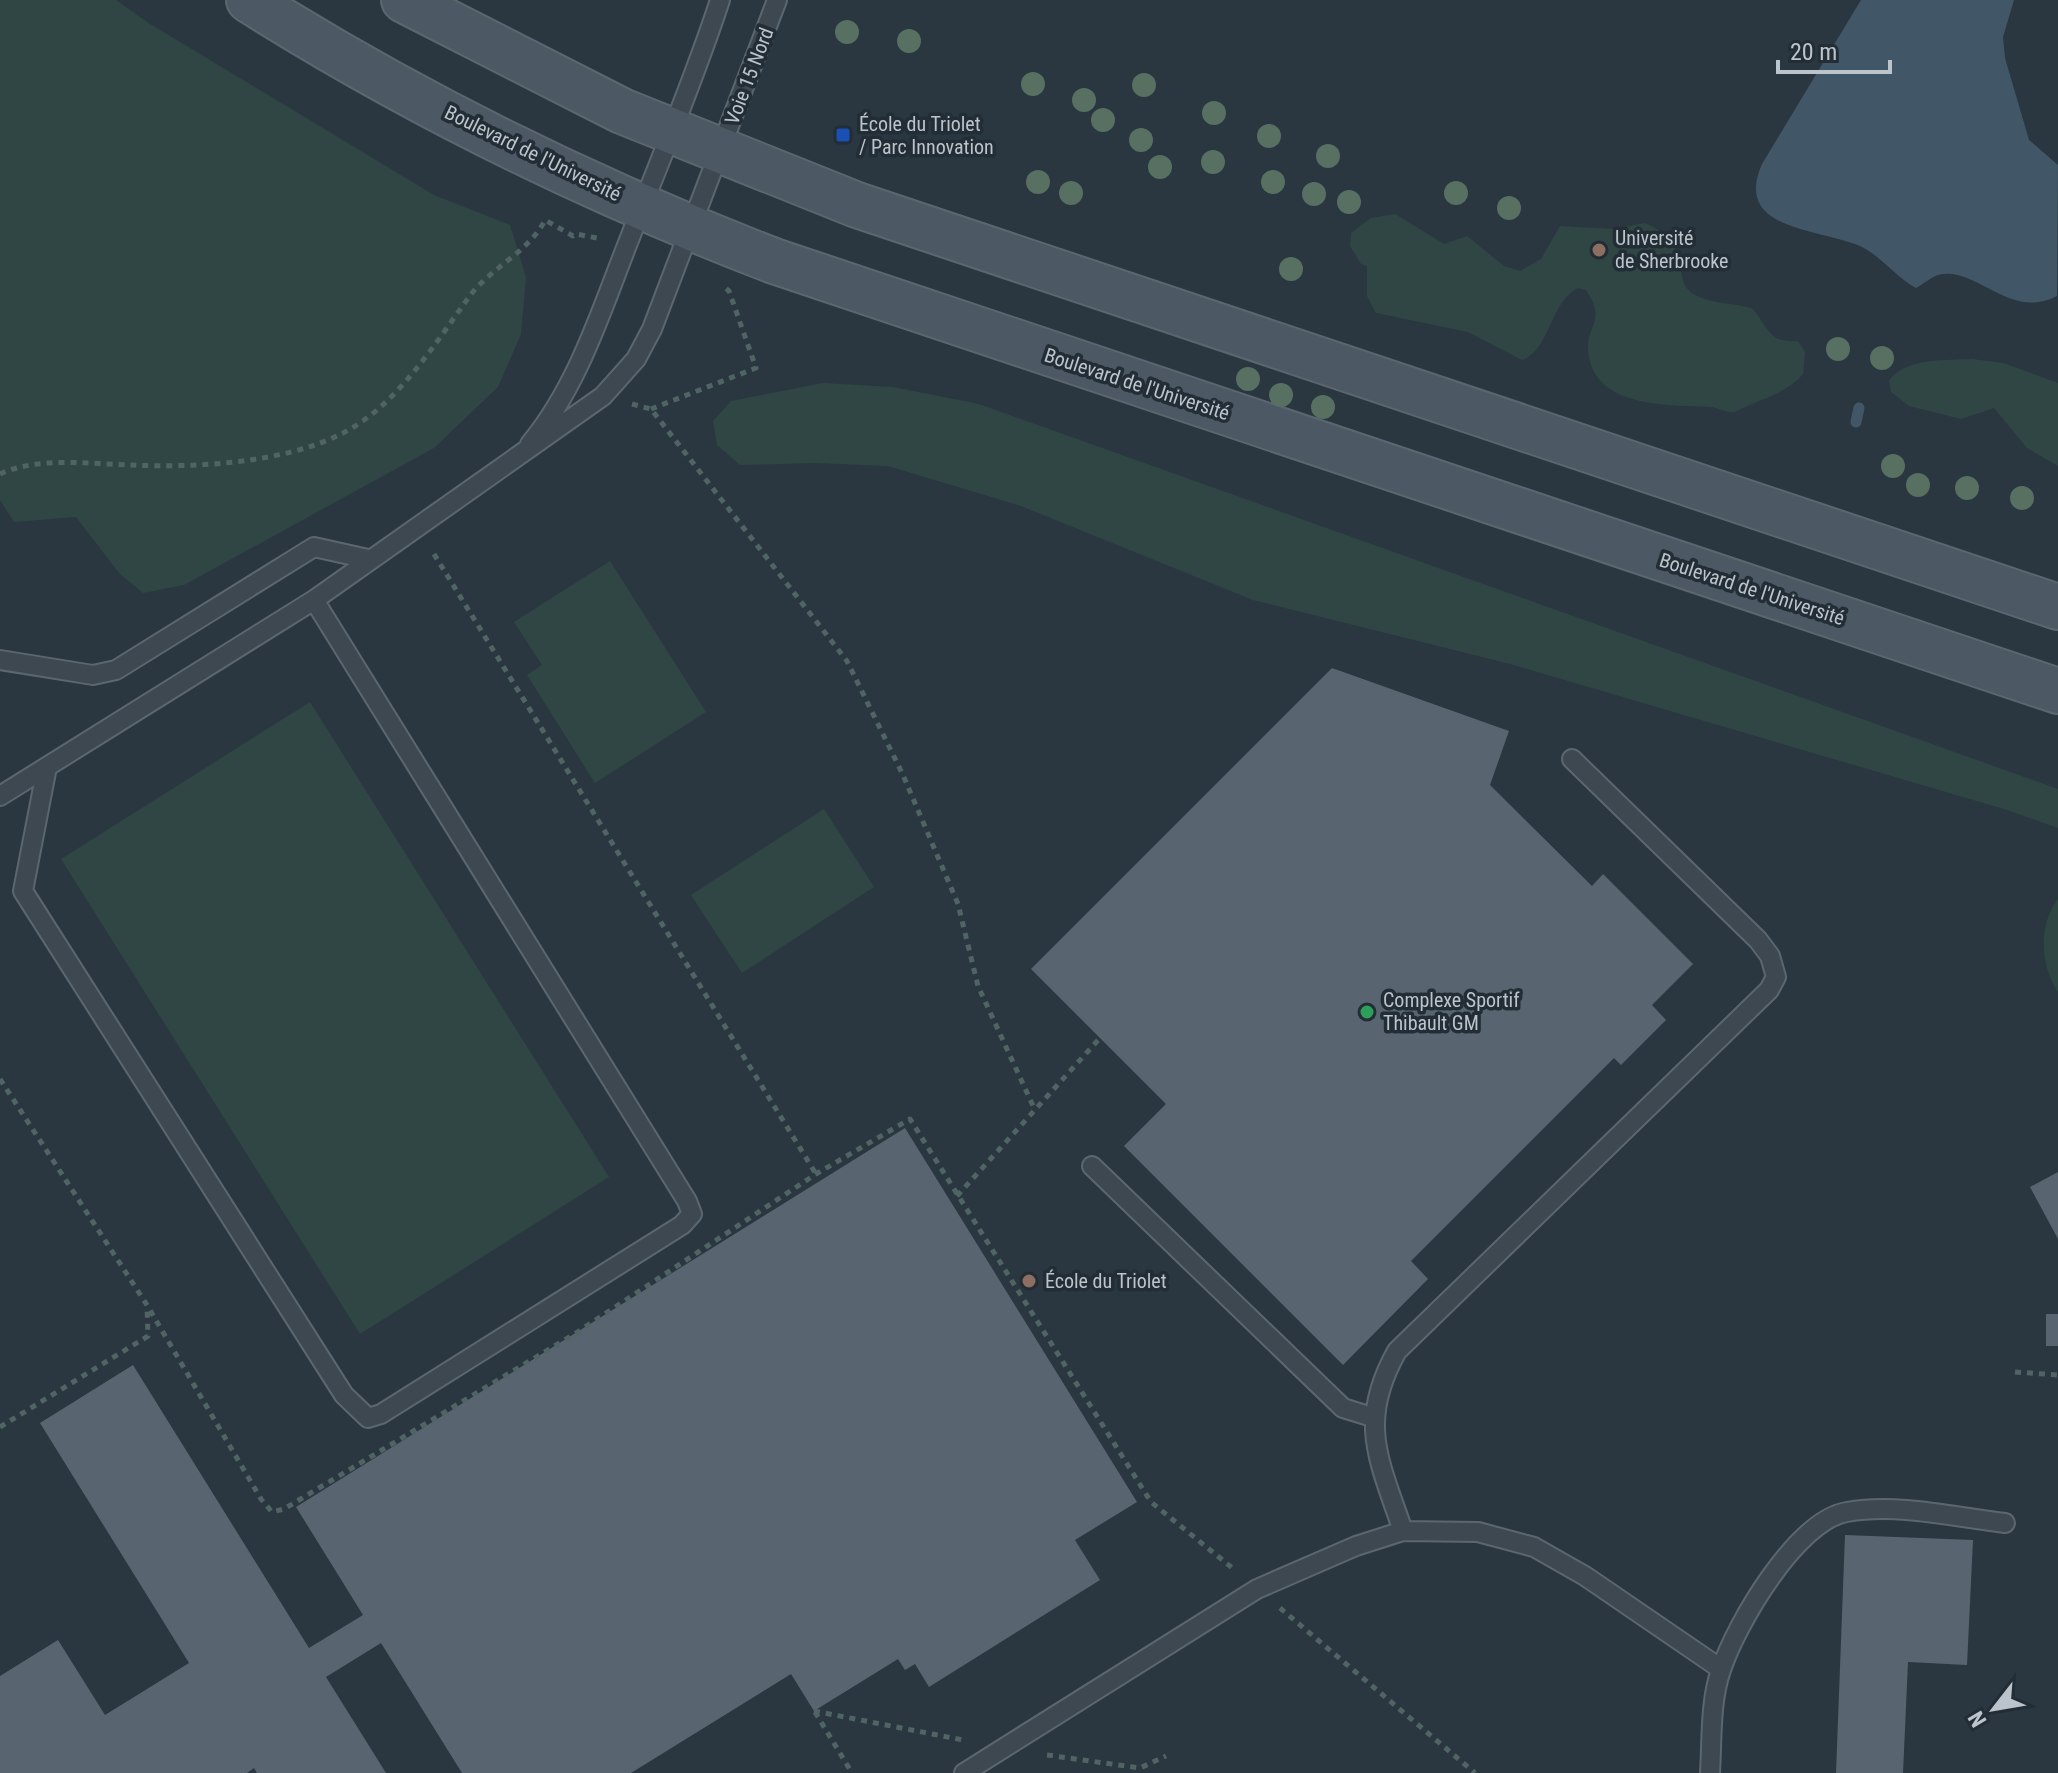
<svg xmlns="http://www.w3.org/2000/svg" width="2058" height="1773" font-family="'Roboto Condensed',sans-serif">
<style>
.green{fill:#304644}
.water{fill:#415768}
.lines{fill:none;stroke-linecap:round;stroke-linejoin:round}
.stream{stroke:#415768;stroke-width:11}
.building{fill:#586570}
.lane-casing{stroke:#5c666e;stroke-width:22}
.secondary-casing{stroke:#5c666e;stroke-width:48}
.path{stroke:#516464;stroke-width:5;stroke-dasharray:6 6;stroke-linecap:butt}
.lane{stroke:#3e4851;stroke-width:18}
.secondary{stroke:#4c5863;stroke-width:44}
.tree{fill:#577062}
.transit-dot{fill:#1a4fb4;stroke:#222d36;stroke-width:3}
.education-dot{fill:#8d6e63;stroke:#222d36;stroke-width:3}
.leisure-dot{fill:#2e9e5b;stroke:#222d36;stroke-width:3}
.labels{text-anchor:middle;stroke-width:7;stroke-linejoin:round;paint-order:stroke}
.street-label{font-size:20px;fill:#bbc3cb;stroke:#222d36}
.poi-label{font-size:20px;fill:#bbc3cb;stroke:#222d36;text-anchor:start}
</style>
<rect width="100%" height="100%" fill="#2a3740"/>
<!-- green -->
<path class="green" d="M0 0H116L150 24 434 195 510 225 526 277 521 334 498 387 434 448 184 585 143 593 119 573 76 517 14 522 0 500Z
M1395 214 1444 244 1467 236 1504 266 1520 271 1541 259 1560 226 1614 229 1645 223C1698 247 1669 276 1692 293 1710 305 1734 302 1753 309 1770 330 1768 343 1798 341L1805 352 1803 374C1785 395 1759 399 1735 412 1726 413 1720 408 1711 407 1670 405 1591 409 1588 349 1587 323 1607 322 1586 290L1578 288C1549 303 1551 349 1522 360L1468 332 1376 313 1367 296V266L1361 264 1350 246 1351 233 1371 218Z
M1972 359 2003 363 2058 383V466L2027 448 1994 408 1961 419 1909 406 1891 392 1889 381C1903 358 1947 360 1972 359Z
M823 383 893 387 979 404 2058 789V828L2004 809 1510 664 1253 600 1021 506 888 466 816 463 740 465 717 445 713 421 731 401Z
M610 561 706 712 595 783 527 675 542 665 514 622Z
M310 702 609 1177 360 1334 61 859Z
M824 809 874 887 742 973 691 895Z
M2058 899V992C2040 965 2038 925 2058 899Z"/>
<!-- water -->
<path class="water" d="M1861 0H2014L2003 37 2005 58 2029 140 2058 165 2057 296C2009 321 1976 265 1938 275 1931 277 1922 285 1916 288 1896 277 1883 258 1862 247 1822 228 1732 232 1762 164Z"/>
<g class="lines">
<!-- stream -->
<path class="stream" d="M1856 422 1859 408"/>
</g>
<!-- building -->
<path class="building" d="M1332 668 1509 731 1490 785 1592 886 1603 874 1693 964 1652 1005 1666 1020 1621 1065 1614 1058 1411 1261 1428 1279 1343 1365 1124 1146 1166 1104 1031 969Z
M905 1128 1137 1502 1075 1540 1100 1580 929 1687 915 1664 905 1670 898 1659 814 1711 791 1674 631 1773H462L381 1643 326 1677 386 1773H257L254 1768 247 1773H0V1676L58 1640 105 1715 189 1663 40 1423 133 1365 309 1648 363 1615 296 1507Z
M2058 1172V1239L2030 1187Z
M2046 1314H2058V1346H2046Z
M1845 1535 1973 1540 1967 1665 1908 1662 1903 1773H1836Z"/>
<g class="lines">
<!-- lane casing -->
<g class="lane-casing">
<path id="lane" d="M530 444C579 385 603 305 631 235 661 157 694 80 720 0
M0 660 93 675 116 670 314 547 368 559
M47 767 23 891 344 1395 368 1418 381 1414 682 1225 692 1214 687 1201 314 600
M0 796 314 600 603 396 636 359 652 329 777 0
M1092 1166 1343 1408 1372 1417
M1403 1531C1379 1460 1357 1422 1397 1351L1769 990 1776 977 1770 956 1758 940 1572 759
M964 1773 1257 1589 1356 1546 1403 1531 1478 1532 1534 1547 1585 1576 1721 1669
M1710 1773C1712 1740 1710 1701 1721 1670 1736 1624 1797 1520 1847 1512 1898 1503 1954 1517 2005 1523"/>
</g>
<!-- secondary casing -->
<g class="secondary-casing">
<path id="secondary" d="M249 0C414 104 592 191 774 261L2058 691
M404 0 622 111 857 205 2058 607"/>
</g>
<!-- path -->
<path class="path" d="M632 404 651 409 847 661 903 775 958 904 978 986 1035 1110
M651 409 756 368 729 291 723 286
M0 474C40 456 89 464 132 465 195 468 284 463 341 434 396 407 434 345 469 297 490 268 529 252 545 220L573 236 576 234 602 239
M434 554 816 1174
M0 1079 147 1305 261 1499 272 1512 284 1509 576 1333 816 1174 910 1119 1151 1502 1236 1571
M957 1196 1100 1038
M2015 1372 2058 1375
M0 1427 148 1336 147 1307
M1280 1608 1475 1773
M814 1711 963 1740
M815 1712 852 1773
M1047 1755 1140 1768 1166 1756"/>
<!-- lane -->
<use href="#lane" class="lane"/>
<!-- secondary -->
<use href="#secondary" class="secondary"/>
</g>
<!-- trees -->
<g class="tree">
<circle cx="847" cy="32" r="12"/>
<circle cx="909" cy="41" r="12"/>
<circle cx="1033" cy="84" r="12"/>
<circle cx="1144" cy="85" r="12"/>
<circle cx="1084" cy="100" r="12"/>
<circle cx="1214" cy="113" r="12"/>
<circle cx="1103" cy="120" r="12"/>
<circle cx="1269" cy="136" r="12"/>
<circle cx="1141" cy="140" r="12"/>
<circle cx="1328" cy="156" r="12"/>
<circle cx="1213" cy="162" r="12"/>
<circle cx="1160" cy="167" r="12"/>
<circle cx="1038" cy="182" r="12"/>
<circle cx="1273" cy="182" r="12"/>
<circle cx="1071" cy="193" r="12"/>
<circle cx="1456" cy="193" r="12"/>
<circle cx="1314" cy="194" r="12"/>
<circle cx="1349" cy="202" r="12"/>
<circle cx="1509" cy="208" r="12"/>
<circle cx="1291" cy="269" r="12"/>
<circle cx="1838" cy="349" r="12"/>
<circle cx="1882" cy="358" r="12"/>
<circle cx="1248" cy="379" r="12"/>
<circle cx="1281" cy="395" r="12"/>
<circle cx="1323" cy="407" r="12"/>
<circle cx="1893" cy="466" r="12"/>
<circle cx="1918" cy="485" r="12"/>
<circle cx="1967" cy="488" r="12"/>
<circle cx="2022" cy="498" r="12"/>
</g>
<!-- markers -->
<rect class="transit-dot" x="835" y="127" width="16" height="16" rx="4"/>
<g class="education-dot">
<circle cx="1599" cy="250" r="8"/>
<circle cx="1029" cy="1281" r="8"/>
</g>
<circle class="leisure-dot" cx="1367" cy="1012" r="8"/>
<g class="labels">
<!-- street labels -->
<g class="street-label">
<text transform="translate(749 76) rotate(-69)" y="7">Voie 15 Nord</text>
<text transform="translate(533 153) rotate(26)" y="7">Boulevard de l'Université</text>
<text transform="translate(1137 384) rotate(18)" y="7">Boulevard de l'Université</text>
<text transform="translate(1752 589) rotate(18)" y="7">Boulevard de l'Université</text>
</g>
<!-- poi labels -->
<g class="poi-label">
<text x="859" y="131">École du Triolet<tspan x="859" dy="23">/ Parc Innovation</tspan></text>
<text x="1615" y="245">Université<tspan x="1615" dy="23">de Sherbrooke</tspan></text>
<text x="1383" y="1007">Complexe Sportif<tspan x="1383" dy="23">Thibault GM</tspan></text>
<text x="1045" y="1288">École du Triolet</text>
</g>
</g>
<!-- north arrow -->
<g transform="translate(1994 1709) rotate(239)" stroke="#222d36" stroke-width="6" paint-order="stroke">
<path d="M0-6L14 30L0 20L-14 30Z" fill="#bbc3cb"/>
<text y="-12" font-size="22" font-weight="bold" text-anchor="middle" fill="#bbc3cb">N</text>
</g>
<!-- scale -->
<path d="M1778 60v12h112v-12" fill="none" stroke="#bbc3cb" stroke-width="4"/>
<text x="1790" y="60" font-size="24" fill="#bbc3cb" stroke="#222d36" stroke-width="6" paint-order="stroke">20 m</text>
</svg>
